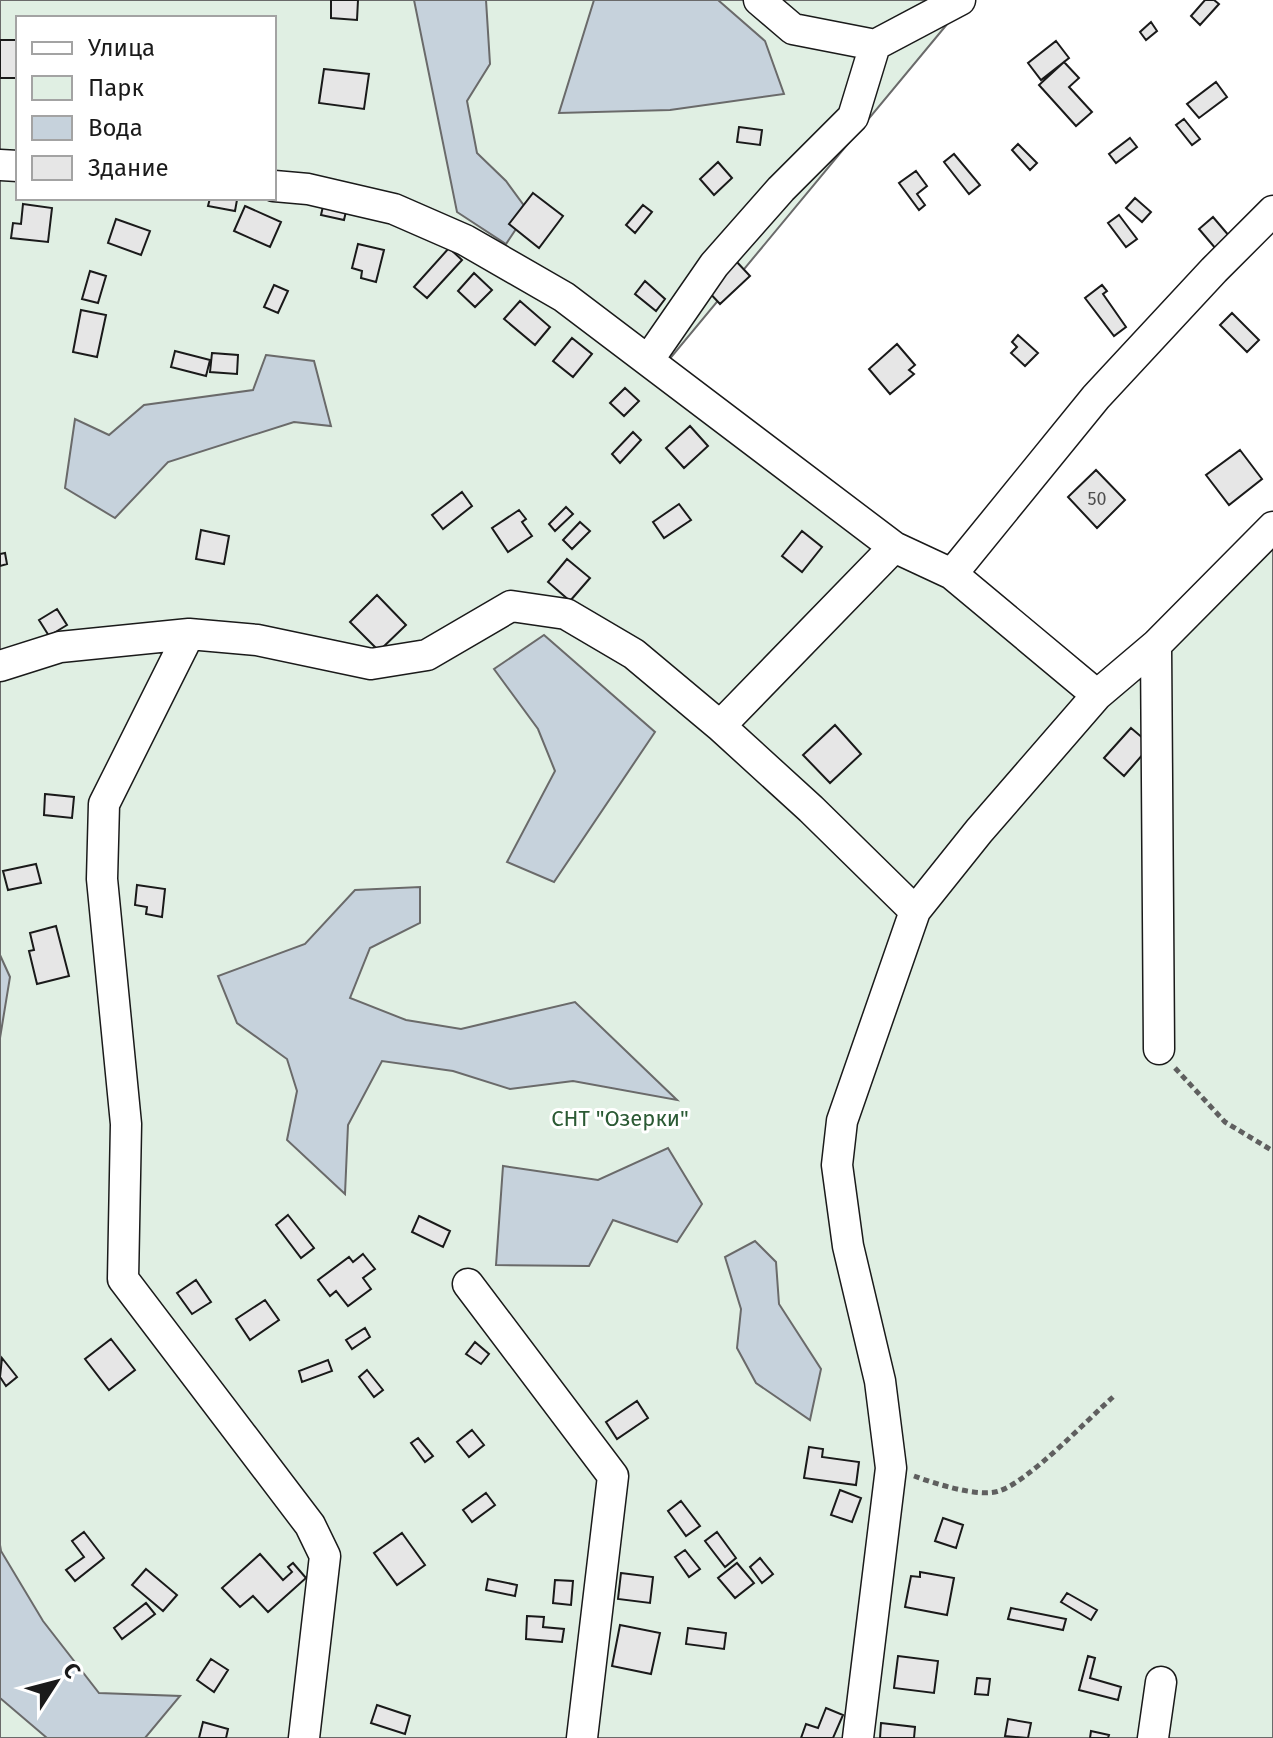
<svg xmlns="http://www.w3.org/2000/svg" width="1273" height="1738" font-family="'Fira Sans',sans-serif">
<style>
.green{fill:#e0efe3;stroke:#6a6a6a;stroke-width:2;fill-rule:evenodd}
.water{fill:#c6d2dc;stroke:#6a6a6a;stroke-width:2}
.building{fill:#e6e6e6;stroke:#1a1a1a;stroke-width:2}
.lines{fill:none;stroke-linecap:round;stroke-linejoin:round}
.minor-casing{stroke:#1a1a1a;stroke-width:33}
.path{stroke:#5f5f5f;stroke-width:5;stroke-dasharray:6 4;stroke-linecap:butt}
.minor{stroke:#fff;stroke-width:30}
.labels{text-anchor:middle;stroke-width:6;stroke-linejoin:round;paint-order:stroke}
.number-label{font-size:18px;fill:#4d4d4d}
.park-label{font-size:22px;fill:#2b5a34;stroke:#fff}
</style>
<rect width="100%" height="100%" fill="#fff"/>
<!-- green -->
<path class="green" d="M0 0H973L953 17 653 379 1097 695 1273 536V1738H0ZM18 18H274V198H18Z"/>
<!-- water -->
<path class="water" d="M414 0H486L490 64 467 101 477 153 506 181 528 211 506 244 457 212Z
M594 0H718L765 41 784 94 670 110 559 113Z
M266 355 314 361 331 426 294 422 168 462 115 518 65 488 75 419 109 435 144 405 253 390Z
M544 635 655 732 554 882 507 862 555 771 538 729 494 669Z
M420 887V923L370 948 350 998 406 1020 461 1029 575 1002 677 1100 573 1081 510 1089 453 1071 382 1061 348 1125 345 1194 287 1140 297 1091 287 1059 237 1023 218 976 305 944 355 890Z
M0 955 10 977 0 1038Z
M668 1148 702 1204 677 1242 613 1220 589 1266 496 1265 503 1166 598 1180Z
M755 1241 776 1262 779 1304 821 1369 810 1420 756 1383 737 1348 741 1309 725 1257Z
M0 1545 1 1551 43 1621 99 1693 180 1696 145 1738H47L0 1698Z"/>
<!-- building -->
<path class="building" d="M331 0H358L357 20 331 18Z
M1205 0H1214L1219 4 1200 25 1191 16Z
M1151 22 1157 31 1146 40 1140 32Z
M0 40H18V78H0Z
M1056 41 1069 58 1041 80 1028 63Z
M1064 62 1079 78 1069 87 1092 112 1076 126 1039 85Z
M324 69 369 74 364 109 319 103Z
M1216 82 1227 97 1199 118 1187 104Z
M1184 119 1200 139 1192 145 1176 125Z
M739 127 762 130 760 145 737 142Z
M1130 138 1137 147 1116 163 1109 154Z
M1018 144 1037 163 1030 170 1012 150Z
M954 154 980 185 969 194 944 162Z
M718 162 732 178 714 195 700 179Z
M916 171 927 186 917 194 925 205 919 210 899 183Z
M533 193 563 216 539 248 509 224Z
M210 198 237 200 235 211 208 206Z
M1135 198 1151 212 1142 222 1126 208Z
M324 202 347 207 344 220 321 215Z
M23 204 52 208 48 242 11 238 13 223 21 224Z
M643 205 652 212 635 233 626 225Z
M245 206 281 222 270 247 234 231Z
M1119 215 1137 239 1126 247 1108 223Z
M1213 217 1230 237 1216 249 1199 229Z
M116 219 150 231 141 255 108 243Z
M358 244 384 250 376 282 361 278 362 271 352 268Z
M449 248 462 260 427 298 414 287Z
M735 260 750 276 720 304 706 289Z
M90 271 106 276 98 303 82 299Z
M474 273 492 290 475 307 458 291Z
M645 281 665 299 656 311 635 294Z
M274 285 288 291 278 313 264 307Z
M1102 285 1107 291 1103 294 1126 327 1114 336 1085 298Z
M520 301 550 327 535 345 504 319Z
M81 310 106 315 97 357 73 352Z
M1232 313 1259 340 1247 352 1220 325Z
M1018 335 1038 353 1025 366 1011 353 1017 347 1012 342Z
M572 338 592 354 573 377 553 361Z
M897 344 915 365 909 370 914 374 890 394 869 369Z
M175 351 210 360 206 376 171 367Z
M212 353 238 355 237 374 210 372Z
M625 388 639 401 624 416 610 403Z
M690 426 708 446 684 468 666 448Z
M633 432 641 440 620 463 612 454Z
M1240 450 1262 479 1229 505 1206 475Z
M1096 470 1125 500 1097 528 1068 497Z
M462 492 472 506 443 529 432 515Z
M679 504 691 520 664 538 653 522Z
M566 507 573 514 555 531 549 524Z
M519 510 526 519 522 522 532 536 508 552 492 528Z
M580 522 590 531 572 549 563 540Z
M201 530 229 536 224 564 196 559Z
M802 531 822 547 802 572 782 556Z
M5 553 7 564 0 566V554Z
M567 559 590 578 570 601 548 582Z
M377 595 406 625 379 651 350 622Z
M57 609 67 625 49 636 39 620Z
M835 725 861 754 830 783 803 755Z
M1131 728 1151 745 1124 776 1104 758Z
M45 794 74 797 72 818 44 815Z
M36 864 41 883 8 890 3 871Z
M137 885 165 889 162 917 146 914 147 907 135 905Z
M56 926 69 976 37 984 29 951 34 950 30 933Z
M288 1215 314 1248 301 1258 276 1225Z
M419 1216 450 1231 443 1247 412 1232Z
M363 1254 375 1269 363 1278 371 1289 348 1306 336 1291 330 1296 318 1280 349 1257 353 1262Z
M196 1280 211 1302 192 1314 177 1293Z
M265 1300 279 1320 250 1340 236 1319Z
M365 1328 370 1337 352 1349 346 1340Z
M111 1339 135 1370 109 1390 85 1359Z
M475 1342 489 1354 481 1364 466 1354Z
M2 1358 17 1377 6 1386 0 1377Z
M328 1360 332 1371 302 1382 299 1371Z
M367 1370 383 1390 374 1397 359 1377Z
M637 1401 648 1418 617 1439 606 1422Z
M472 1430 484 1445 469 1457 457 1442Z
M418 1438 433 1456 425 1462 411 1443Z
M809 1447 823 1449 822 1457 859 1462 856 1485 804 1478Z
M840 1490 861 1498 852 1522 831 1515Z
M486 1493 495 1505 472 1522 463 1510Z
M681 1501 700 1526 686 1536 668 1511Z
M943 1518 963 1525 956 1548 935 1541Z
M84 1532 104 1558 75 1581 66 1570 84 1557 72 1541Z
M717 1532 736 1558 725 1567 705 1541Z
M402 1533 425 1565 397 1585 374 1553Z
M685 1550 700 1569 689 1577 675 1557Z
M260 1554 283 1580 292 1572 288 1567 293 1563 306 1578 268 1612 253 1596 240 1607 222 1588Z
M760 1558 773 1574 762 1583 750 1567Z
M737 1563 754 1583 735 1598 718 1578Z
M146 1569 177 1595 163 1611 132 1585Z
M920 1572 954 1578 947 1615 905 1607 911 1576 920 1577Z
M621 1573 653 1577 650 1603 618 1599Z
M488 1579 517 1585 515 1596 486 1590Z
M555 1580 573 1581 571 1605 553 1603Z
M1067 1593 1097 1610 1091 1620 1061 1602Z
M146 1603 155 1614 122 1639 114 1628Z
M1011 1608 1066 1619 1063 1630 1008 1619Z
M527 1616 544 1617 543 1627 564 1629 562 1642 526 1639Z
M620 1625 660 1633 651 1674 612 1666Z
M688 1628 726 1633 724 1649 686 1644Z
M898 1656 938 1661 934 1693 894 1688Z
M1088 1656 1095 1658 1090 1678 1121 1687 1118 1700 1079 1690Z
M211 1659 228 1670 214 1692 197 1680Z
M977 1678 990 1679 988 1695 975 1694Z
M377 1705 410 1716 405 1734 371 1723Z
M826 1708 843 1715 833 1738H801L806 1724 818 1728Z
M1008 1719 1031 1723 1028 1738 1005 1736Z
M203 1722 228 1729 226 1738H199Z
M881 1723 915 1727 914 1738H880Z
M1091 1731 1109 1735 1108 1738H1090Z"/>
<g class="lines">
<!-- minor casing -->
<g class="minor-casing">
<path id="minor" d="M759 0 793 29 875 45
M0 165 18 166
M274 186 308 189 394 209 465 240 564 297 894 547 952 574
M649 359 714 265 781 189 853 117 875 45 960 0
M1156 645 1159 1049
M0 666 60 647 189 634
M1097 695 1156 645 1273 527
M720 726 894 547
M468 1284 613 1476 582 1738
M304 1738 325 1556 310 1525 123 1279 126 1124 102 879 104 804 189 634 257 640 371 664 427 655 511 606 566 614 634 654 720 726 811 809 915 911
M858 1738 891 1468 880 1381 848 1246 837 1165 842 1121 915 911 979 831 1097 695 952 574 1096 397 1214 270 1273 211
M1153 1738 1161 1682"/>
</g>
<!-- path -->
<path class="path" d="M1175 1068 1225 1122 1273 1151
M914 1476C933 1483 979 1498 999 1491 1028 1482 1087 1420 1113 1397"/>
<!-- minor -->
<use href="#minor" class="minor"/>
</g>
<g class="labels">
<!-- number labels -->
<g class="number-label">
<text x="1097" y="505">50</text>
</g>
<!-- park labels -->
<g class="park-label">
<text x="620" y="1126">СНТ "Озерки"</text>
</g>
</g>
<!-- legend -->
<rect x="16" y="16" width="260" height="184" fill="#ffffff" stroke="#a3a3a3" stroke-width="2"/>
<rect x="32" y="42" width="40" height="12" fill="#ffffff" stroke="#a3a3a3" stroke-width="2"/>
<text x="88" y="56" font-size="24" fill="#1a1a1a">Улица</text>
<rect x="32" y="76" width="40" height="24" fill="#e0efe3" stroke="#a3a3a3" stroke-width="2"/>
<text x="88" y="96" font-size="24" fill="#1a1a1a">Парк</text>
<rect x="32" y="116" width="40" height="24" fill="#c6d2dc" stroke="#a3a3a3" stroke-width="2"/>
<text x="88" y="136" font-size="24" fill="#1a1a1a">Вода</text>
<rect x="32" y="156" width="40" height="24" fill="#e6e6e6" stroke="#a3a3a3" stroke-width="2"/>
<text x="88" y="176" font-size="24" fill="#1a1a1a">Здание</text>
<!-- north arrow -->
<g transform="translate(56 1682) rotate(54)" stroke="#ffffff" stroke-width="6" paint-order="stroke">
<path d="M0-6L14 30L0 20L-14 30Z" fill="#1a1a1a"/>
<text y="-12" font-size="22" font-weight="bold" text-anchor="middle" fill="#1a1a1a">С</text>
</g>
</svg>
